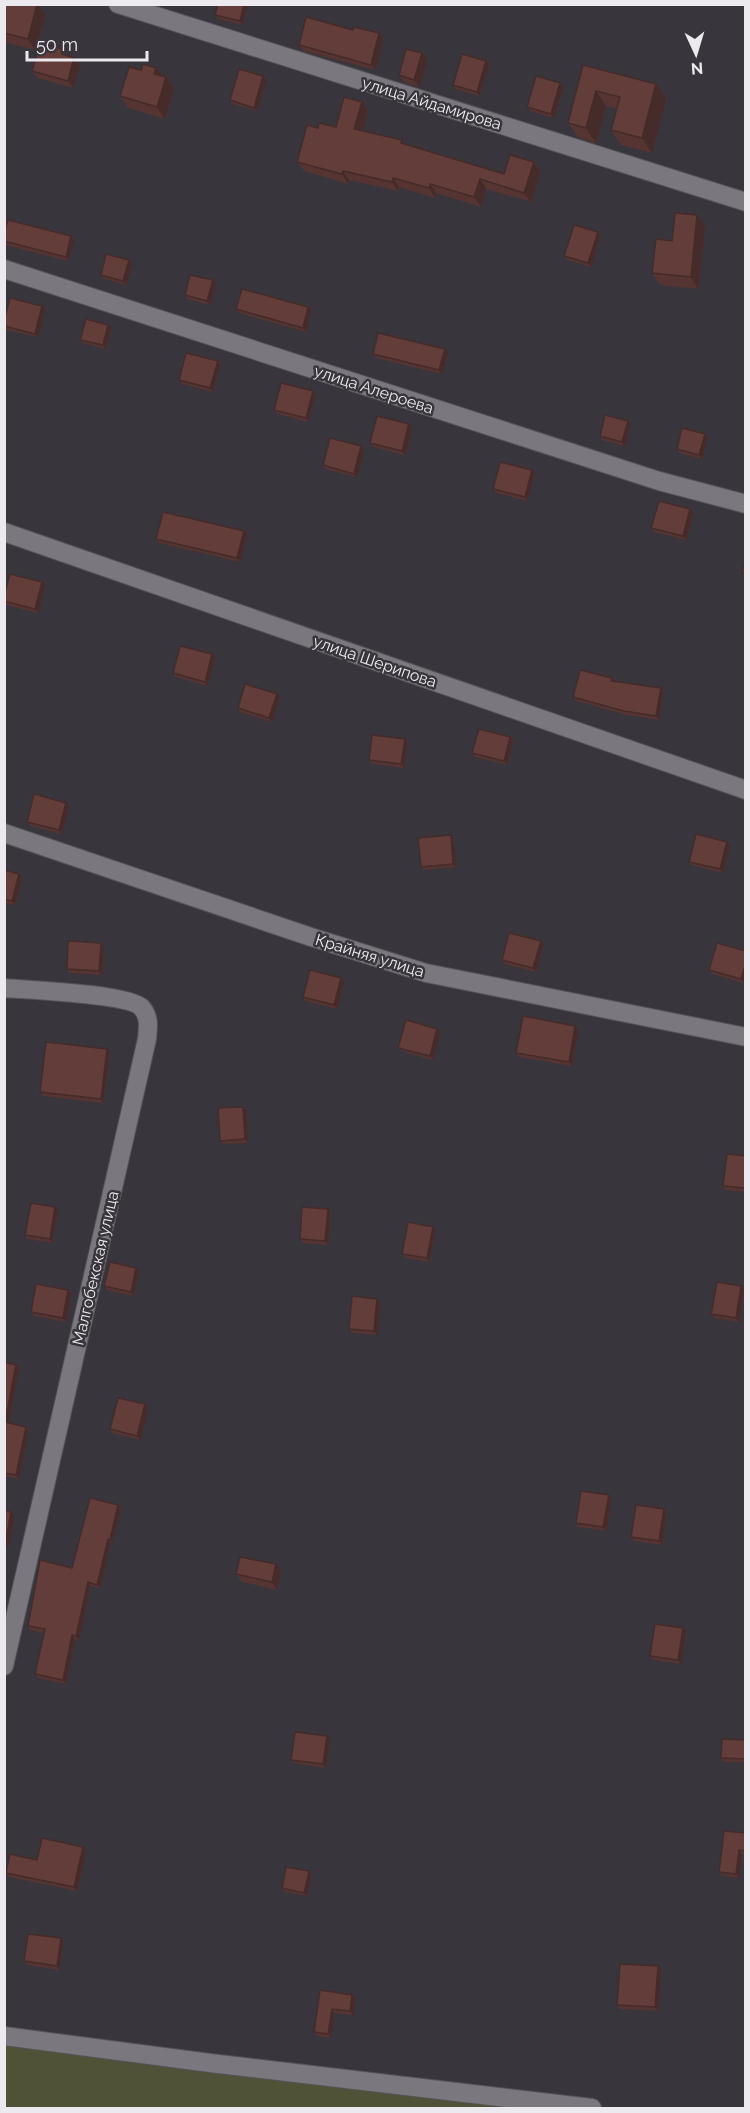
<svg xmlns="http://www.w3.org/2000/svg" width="750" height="2113" font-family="Raleway,sans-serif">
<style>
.green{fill:#505238}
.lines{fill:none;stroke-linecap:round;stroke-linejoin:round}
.minor-casing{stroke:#555258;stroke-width:20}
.tertiary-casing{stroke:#555258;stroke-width:20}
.minor{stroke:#7b777e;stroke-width:18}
.tertiary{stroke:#7b777e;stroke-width:18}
.wall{fill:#553432}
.shaded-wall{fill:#452b29}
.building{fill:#633d3a;stroke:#452b29;stroke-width:1.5}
.labels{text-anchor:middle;stroke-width:5;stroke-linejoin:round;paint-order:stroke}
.street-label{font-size:16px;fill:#edeaef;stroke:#39353c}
</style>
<rect width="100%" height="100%" fill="#39353c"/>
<!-- green -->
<path class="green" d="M5 2036 592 2108H5Z"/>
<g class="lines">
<!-- minor casing -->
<g class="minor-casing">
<path id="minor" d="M118 4 746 202
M4 269 659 481 746 504
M4 532 746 790
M4 833 311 937 426 973 746 1037
M4 988C28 990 130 994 142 1008 150 1018 148 1027 147 1039L4 1666"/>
</g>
<!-- tertiary casing -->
<g class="tertiary-casing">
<path id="tertiary" d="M4 2036 210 2063 592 2108"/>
</g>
<!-- minor -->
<use href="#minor" class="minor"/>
<!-- tertiary -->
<use href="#tertiary" class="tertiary"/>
</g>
<!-- wall -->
<path class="wall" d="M5 4 45 15 35 50 7 43 4 39Z
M218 4H248L242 25 218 19 215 15Z
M353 30 379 33 383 39 375 70 303 51 299 45Z
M74 58 80 65 73 88 37 78 32 71Z
M427 61 419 87 404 82 399 75Z
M489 65 479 96 455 89 453 85Z
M583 65 656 84 666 99 652 153 621 145 611 130 617 109 606 106 596 143 578 137 568 123Z
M156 68 162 76 166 77 174 89 165 119 128 108 120 96 141 70Z
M266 80 257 111 233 104 230 100Z
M563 87 554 118 530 111 527 107Z
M362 102 368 111 363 131 405 144 504 174 534 162 540 171 531 202 486 189 481 207 436 193 435 198 399 187 398 191 349 180 348 184 304 171 297 162 318 128 336 127Z
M705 226 698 289 660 285 652 273 672 241Z
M598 232 600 236 591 267 567 260 564 256Z
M71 236 74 240 68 261 5 245 4 243V241Z
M129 260 132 264 126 285 104 279 101 275Z
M213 280 216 284 210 305 187 299 185 295Z
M236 309 311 311 306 332 239 313Z
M45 310 38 337 6 330 4 327V321Z
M108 325 111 329 105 349 83 343 80 340Z
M445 349 448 353 442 374 376 358 373 354Z
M218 361 220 365 213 392 182 384 179 380Z
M315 395 308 422 277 414 274 410Z
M628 421 630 425 625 446 602 440 600 436Z
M409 424 412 428 405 455 373 447 370 443Z
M707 438 702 459 679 453 677 449Z
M364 450 357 477 325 469 323 465Z
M534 474 527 501 496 493 493 489Z
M690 509 693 513 686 540 654 532 651 528Z
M247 535 240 562 159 543 156 539Z
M45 586 38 613 6 605 4 603V596Z
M215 658 207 686 176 677 173 673Z
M612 678 614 681 661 688 663 692 659 720 627 715 576 701 573 697Z
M279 698 272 722 240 712 238 708Z
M510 737 513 741 507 765 475 757 472 753Z
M405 739 407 743 404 768 372 764 369 760Z
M69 807 61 834 30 826 27 822Z
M453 839 456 867 424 870 421 867Z
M730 846 723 873 691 865 689 862Z
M4 870 22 878 15 905 4 903Z
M541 941 543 945 536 972 505 964 502 960Z
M104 947 102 975 69 973 67 969Z
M746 951V976L744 983 712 974 709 970Z
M344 982 337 1009 305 1001 303 997Z
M575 1026 578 1030 572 1066 519 1057 516 1053Z
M437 1029 440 1033 433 1060 401 1051 398 1048Z
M109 1053 103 1103 43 1096 40 1092Z
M243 1107 246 1110 248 1143 223 1144 220 1141Z
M746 1156V1192L725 1190 723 1186Z
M58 1211 52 1243 27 1239 25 1235Z
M330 1213 328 1245 303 1243 300 1239Z
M433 1227 435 1230 429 1262 405 1258 402 1254Z
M136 1268 139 1272 133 1296 107 1290 104 1286Z
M744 1290 739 1322 714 1318 711 1314Z
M71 1294 66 1322 34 1316 31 1312Z
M380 1302 377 1335 352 1333 349 1329Z
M4 1362 16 1365 19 1368 8 1423 26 1427 28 1431 19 1479 4 1476Z
M145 1404 148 1408 140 1440 112 1433 110 1429Z
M611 1499 606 1531 578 1527 576 1523Z
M121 1509 112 1543H110L100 1588 90 1586 79 1640 75 1639 66 1684 38 1678 35 1674 44 1633 30 1630 28 1626 72 1568Z
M664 1509 666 1513 662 1545 634 1541 631 1537Z
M281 1572 277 1590 242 1582 236 1574Z
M686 1631 681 1664 653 1660 650 1656Z
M330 1740 326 1768 294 1763 291 1760Z
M746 1740V1762H724L721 1758Z
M746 1833V1855L742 1854 739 1878 722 1876 719 1872Z
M83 1847 86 1850 77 1891 9 1877 6 1873Z
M309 1871 311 1875 307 1896 284 1892 282 1888Z
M61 1938 63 1942 59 1970 27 1965 24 1961Z
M658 1966 661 1970 658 2011 620 2009 617 2005Z
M320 1990 355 1999 353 2015 334 2013 331 2038 317 2036 314 2032Z"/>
<!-- shaded-wall -->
<path class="shaded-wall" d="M37 4 45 15 35 50 28 39Z
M244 4H248L242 25 240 21Z
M379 33 383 39 375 70 371 65Z
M422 53 427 61 419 87 414 80Z
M74 58 80 65 73 88 68 81Z
M486 61 489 65 479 96 477 92Z
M156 68 164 79 154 74Z
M263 76 266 80 257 111 254 108Z
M166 77 174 89 165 119 157 107Z
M560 83 563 87 554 118 551 114Z
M656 84 666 99 652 153 642 138Z
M596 91 606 106 596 143 586 128Z
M362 102 368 111 361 138 354 129Z
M534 162 540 171 531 202 524 193Z
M343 171 349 180 348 184 342 174Z
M393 178 399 187 398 191 392 182Z
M480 179 486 189 481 207 474 197Z
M430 184 436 193 435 198 429 188Z
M697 215 705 226 698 289 691 277Z
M598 232 600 236 591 267 588 263Z
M71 236 74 240 68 261 66 257Z
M129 260 132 264 126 285 123 281Z
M213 280 216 284 210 305 207 301Z
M42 306 45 310 38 337 35 334Z
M308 307 311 311 306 332 303 328Z
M108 325 111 329 105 349 103 345Z
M445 349 448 353 442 374 439 370Z
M218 361 220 365 213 392 210 388Z
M313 391 315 395 308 422 306 418Z
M628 421 630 425 625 446 622 442Z
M409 424 412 428 405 455 402 451Z
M705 434 707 438 702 459 699 455Z
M361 446 364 450 357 477 354 474Z
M532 470 534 474 527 501 525 497Z
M690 509 693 513 686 540 683 536Z
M244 531 247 535 240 562 237 558Z
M42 582 45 586 38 613 35 609Z
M212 654 215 658 207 686 205 682Z
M661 688 663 692 659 720 656 716Z
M277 694 279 698 272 722 269 718Z
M510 737 513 741 507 765 504 761Z
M405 739 407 743 404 768 401 764Z
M66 803 69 807 61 834 59 830Z
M451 835 453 839 456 867 453 864Z
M727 842 730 846 723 873 720 869Z
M19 874 22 878 15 905 12 901Z
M541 941 543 945 536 972 533 968Z
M101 943 104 947 102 975 99 971Z
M746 962V976L744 983 741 979Z
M341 978 344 982 337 1009 334 1005Z
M575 1026 578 1030 572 1066 569 1062Z
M437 1029 440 1033 433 1060 430 1056Z
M107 1049 109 1053 103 1103 101 1099Z
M243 1107 246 1110 248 1143 245 1139Z
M55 1207 58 1211 52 1243 50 1239Z
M328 1209 330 1213 328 1245 325 1241Z
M433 1227 435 1230 429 1262 427 1258Z
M136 1268 139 1272 133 1296 131 1292Z
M741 1286 744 1290 739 1322 736 1318Z
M68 1290 71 1294 66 1322 63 1318Z
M377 1299 380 1302 377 1335 374 1331Z
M16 1365 19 1368 8 1426 5 1422Z
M145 1404 148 1408 140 1440 137 1436Z
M26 1427 28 1431 19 1479 16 1475Z
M609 1495 611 1499 606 1531 603 1527Z
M118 1505 121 1509 112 1543 110 1540Z
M664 1509 666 1513 662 1545 659 1541Z
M11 1512 14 1516 8 1548 5 1544Z
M108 1539 110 1543 100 1588 97 1585Z
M276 1564 281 1572 277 1590 272 1582Z
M88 1582 90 1586 79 1640 76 1636Z
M683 1628 686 1631 681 1664 678 1660Z
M72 1635 75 1639 66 1684 63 1680Z
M327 1736 330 1740 326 1768 323 1764Z
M83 1847 86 1850 77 1891 74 1887Z
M739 1850 742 1854 739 1878 736 1874Z
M309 1871 311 1875 307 1896 304 1893Z
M61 1938 63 1942 59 1970 57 1966Z
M658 1966 661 1970 658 2011 655 2007Z
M352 1995 355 1999 353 2015 350 2011Z
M332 2009 334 2013 331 2038 328 2034Z"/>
<!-- building -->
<path class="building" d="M5 4H37L28 39 4 33Z
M218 4H244L240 21 215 15Z
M306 17 353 30 354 27 379 33 371 65 299 45Z
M40 43 63 49 62 54 74 58 68 81 32 71Z
M406 49 422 53 414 80 399 75Z
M462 54 486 61 477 92 453 85Z
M143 64 156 68 154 74 166 77 157 107 120 96 129 67 141 70Z
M583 65 656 84 642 138 611 130 620 97 596 91 586 128 568 123Z
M239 69 263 76 254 108 230 100Z
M536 76 560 83 551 114 527 107Z
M344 97 362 102 354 129 402 140 401 143 504 174 510 155 534 162 524 193 480 179 474 197 430 184 429 188 393 178 392 182 343 171 342 174 297 162 307 125 318 128 319 123 336 127Z
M675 213 697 215 691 277 652 273 656 239 672 241Z
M8 220 71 236 66 257 4 241V234Z
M574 225 598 232 588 263 564 256Z
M106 254 129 260 123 281 101 275Z
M190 275 213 280 207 301 185 295Z
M242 289 308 307 303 328 236 309Z
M10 298 42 306 35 334 4 326V321Z
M86 319 108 325 103 345 80 340Z
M378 333 445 349 439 370 373 354Z
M186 353 218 361 210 388 179 380Z
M281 383 313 391 306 418 274 410Z
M605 415 628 421 622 442 600 436Z
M377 416 409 424 402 451 370 443Z
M682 428 705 434 699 455 677 449Z
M330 438 361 446 354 474 323 465Z
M500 462 532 470 525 497 493 489Z
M659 501 690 509 683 536 651 528Z
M163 512 244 531 237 558 156 539Z
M746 558V573L742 572Z
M10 574 42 582 35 609 4 601V596Z
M180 646 212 654 205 682 173 673Z
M580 670 612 678 611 681 661 688 656 716 624 711 573 697Z
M245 684 277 694 269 718 238 708Z
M479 729 510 737 504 761 472 753Z
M372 735 405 739 401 764 369 760Z
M34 794 66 803 59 830 27 822Z
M696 834 727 842 720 869 689 862Z
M451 835 453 864 421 867 418 838Z
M4 870 19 874 12 901 4 899Z
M509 933 541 941 533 968 502 960Z
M68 941 101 943 99 971 67 969Z
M717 943 746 951V962L741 979 709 970Z
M310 970 341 978 334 1005 303 997Z
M523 1016 575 1026 569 1062 516 1053Z
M406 1020 437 1029 430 1056 398 1048Z
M46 1042 107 1049 101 1099 40 1092Z
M243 1107 245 1139 220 1141 218 1108Z
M727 1154 746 1156V1188L723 1186Z
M31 1203 55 1207 50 1239 25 1235Z
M302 1207 328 1209 325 1241 300 1239Z
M408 1222 433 1227 427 1258 402 1254Z
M110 1262 136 1268 131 1292 104 1286Z
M717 1282 741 1286 736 1318 711 1314Z
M36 1284 68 1290 63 1318 31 1312Z
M352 1296 377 1299 374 1331 349 1329Z
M4 1362 16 1365 5 1422 26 1427 16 1475 4 1473Z
M118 1398 145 1404 137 1436 110 1429Z
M581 1491 609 1495 603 1527 576 1523Z
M90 1498 118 1505 110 1540 108 1539 97 1585 88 1582 76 1636 72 1635 63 1680 35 1674 45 1629 28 1626 40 1560 72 1568Z
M636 1505 664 1509 659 1541 631 1537Z
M4 1511 11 1512 5 1544H4Z
M240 1557 276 1564 272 1582 236 1574Z
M655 1624 683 1628 678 1660 650 1656Z
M295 1732 327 1736 323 1764 291 1760Z
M722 1739 746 1740V1759L721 1758Z
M724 1831 746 1833V1851L739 1850 736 1874 719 1872Z
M42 1838 83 1847 74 1887 6 1873 10 1854 37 1860Z
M286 1867 309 1871 304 1893 282 1888Z
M28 1934 61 1938 57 1966 24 1961Z
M620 1964 658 1966 655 2007 617 2005Z
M320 1990 352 1995 350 2011 332 2009 328 2034 314 2032Z"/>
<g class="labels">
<!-- street labels -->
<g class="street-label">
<text transform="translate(432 103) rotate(17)" y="6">улица Айдамирова</text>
<text transform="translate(374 389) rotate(18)" y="6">улица Алероева</text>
<text transform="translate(375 661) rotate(19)" y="6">улица Шерипова</text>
<text transform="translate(370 955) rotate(17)" y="6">Крайняя улица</text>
<text transform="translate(95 1268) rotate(-77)" y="6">Малгобекская улица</text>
</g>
</g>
<!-- border -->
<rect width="750" height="2113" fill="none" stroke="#edeaef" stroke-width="12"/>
<!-- north arrow -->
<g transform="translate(696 54) rotate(176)" stroke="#39353c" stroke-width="4.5" paint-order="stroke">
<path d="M0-4.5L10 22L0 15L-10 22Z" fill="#edeaef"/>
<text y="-9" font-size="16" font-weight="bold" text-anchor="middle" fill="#edeaef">N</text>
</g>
<!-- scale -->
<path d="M27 51v9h120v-9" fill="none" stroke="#edeaef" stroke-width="3"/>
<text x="36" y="51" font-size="18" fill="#edeaef" stroke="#39353c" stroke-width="4.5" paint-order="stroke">50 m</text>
</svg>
